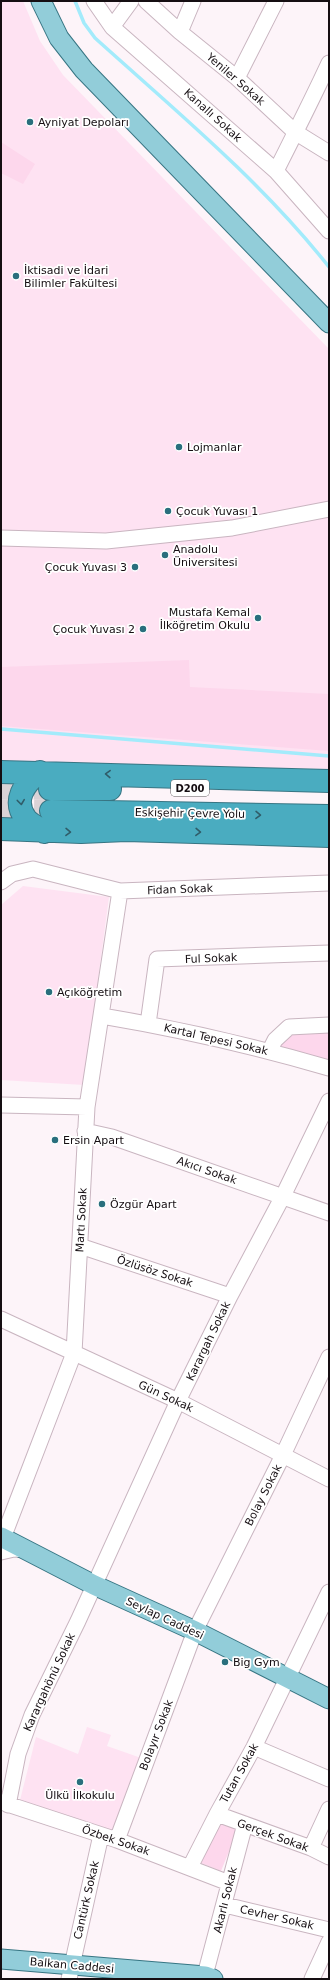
<svg xmlns="http://www.w3.org/2000/svg" width="330" height="1980" font-family="'DejaVu Sans',sans-serif">
<style>
.built{fill:#fee2f2}
.green{fill:#fdd7ec}
.lines{fill:none;stroke-linecap:round;stroke-linejoin:round}
.stream{stroke:#a3ebfb;stroke-width:3.5}
.highway-tunnel{stroke:#dad2d6;stroke-width:22;stroke-dasharray:22 11;stroke-linecap:butt}
.minor-casing{stroke:#c9b5c0;stroke-width:17}
.major-casing{stroke:#377583;stroke-width:21}
.highway-casing{stroke:#377583;stroke-width:24}
.minor{stroke:#fff;stroke-width:15}
.major{stroke:#92cdd9;stroke-width:19}
.highway{stroke:#4aacc0;stroke-width:22}
.oneway{stroke:#305d69}
.poi-dot{fill:#296f7d;stroke:#fff;stroke-width:1.5}
.labels{text-anchor:middle;stroke-width:3.5;stroke-linejoin:round;paint-order:stroke}
.shield{fill:#fff;stroke:#5b5659;stroke-width:1}
.shield-label{font-size:10px;font-weight:bold;fill:#150e12}
.street-label{font-size:11px;fill:#150e12;stroke:#fff}
.poi-label{font-size:11px;fill:#150e12;stroke:#fff;text-anchor:start}
</style>
<rect width="100%" height="100%" fill="#fdf4f9"/>
<!-- built -->
<path class="built" d="M1 1H23L40 41 63 75 329 349V769L1 762Z
M23 886 109 897 84 1085 1 1080V905Z
M87 1727 111 1735 107 1746 144 1759 116 1839 19 1804 36 1737 78 1754Z"/>
<!-- green -->
<path class="green" d="M1 142 35 164 23 184 3 174H1Z
M189 660 190 687 329 694V751L1 726V667Z
M329 1030V1061L277 1049C290 1028 306 1031 329 1030Z
M218 1819 239 1827 221 1871 201 1863Z"/>
<g class="lines">
<!-- stream -->
<path class="stream" d="M75 1 84 23 95 38C176 111 261 181 329 267
M1 729 329 756"/>
<!-- highway-tunnel -->
<path class="highway-tunnel" d="M1 788 50 789
M1 810 51 811"/>
<!-- minor casing -->
<g class="minor-casing">
<path id="minor" d="M94 1 112 27 276 171 329 231
M146 1 180 32 237 78 295 132 329 153
M112 27 131 1
M180 32 193 1
M237 78 276 1
M276 171C294 135 312 100 329 63
M1 538 106 541 232 528 329 509
M1 882 12 874 33 869 120 891 329 883
M102 1016C179 1029 254 1046 329 1068
M148 1024 157 959 329 953
M270 1050 275 1040 289 1027 329 1025
M1 1105 87 1107
M85 1131 112 1137 329 1213
M80 1246 230 1296
M1 1319 178 1401 329 1479
M3 1538 74 1353 87 1107 120 891
M1 1552 14 1549 26 1550
M254 1747 329 1779
M1 1802 117 1840 229 1883
M8 1805 18 1754 32 1715 78 1621 178 1401 230 1296 283 1196 329 1101
M217 1814 311 1848 329 1857
M117 1840 195 1631 283 1455 329 1357
M311 1848 329 1809
M190 1867 217 1814 254 1747 329 1592
M225 1905 329 1930
M69 1979 101 1835
M204 1979 245 1824
M312 1979 329 1942"/>
</g>
<!-- major casing -->
<g class="major-casing">
<path id="major" d="M41 1 59 38 84 70 329 323
M1 1537 94 1585 195 1631 329 1699
M1 1959 205 1976 213 1979"/>
</g>
<!-- highway casing -->
<g class="highway-casing">
<path id="highway" d="M1 772 329 781
M40 772C24 783 12 801 26 819 30 824 39 828 44 832
M50 789H110
M51 811 329 816
M1 829 81 832 126 830 329 836"/>
</g>
<!-- minor -->
<use href="#minor" class="minor"/>
<!-- major -->
<use href="#major" class="major"/>
<!-- highway -->
<use href="#highway" class="highway"/>
</g>
<!-- one-way arrows -->
<defs><path id="oneway-chevron" d="M-2-3.5L2.5 0L-2 3.5" fill="none" stroke-width="1.6" stroke-linecap="round" stroke-linejoin="round"/></defs>
<g class="oneway">
<use href="#oneway-chevron" transform="translate(108 774) rotate(-178)"/>
<use href="#oneway-chevron" transform="translate(21 802) rotate(83)"/>
<use href="#oneway-chevron" transform="translate(258 815) rotate(1)"/>
<use href="#oneway-chevron" transform="translate(68 832) rotate(1)"/>
<use href="#oneway-chevron" transform="translate(198 832) rotate(2)"/>
</g>
<!-- markers -->
<g class="poi-dot">
<circle cx="30" cy="122" r="4"/>
<circle cx="16" cy="276" r="4"/>
<circle cx="179" cy="447" r="4"/>
<circle cx="168" cy="511" r="4"/>
<circle cx="165" cy="555" r="4"/>
<circle cx="135" cy="567" r="4"/>
<circle cx="258" cy="618" r="4"/>
<circle cx="143" cy="629" r="4"/>
<circle cx="49" cy="992" r="4"/>
<circle cx="55" cy="1140" r="4"/>
<circle cx="102" cy="1204" r="4"/>
<circle cx="225" cy="1662" r="4"/>
<circle cx="80" cy="1782" r="4"/>
</g>
<g class="labels">
<!-- shield labels -->
<rect class="shield" x="171" y="780" width="38" height="16" rx="3"/>
<g class="shield-label">
<text x="190" y="792">D200</text>
</g>
<!-- street labels -->
<g class="street-label">
<text transform="translate(236 79) rotate(41)" y="4">Yeniler Sokak</text>
<text transform="translate(213 115) rotate(42)" y="4">Kanallı Sokak</text>
<text transform="translate(190 813) rotate(1)" y="4">Eskişehir Çevre Yolu</text>
<text transform="translate(180 889) rotate(-2)" y="4">Fidan Sokak</text>
<text transform="translate(211 958) rotate(-2)" y="4">Ful Sokak</text>
<text transform="translate(216 1039) rotate(13)" y="4">Kartal Tepesi Sokak</text>
<text transform="translate(207 1170) rotate(19)" y="4">Akıcı Sokak</text>
<text transform="translate(81 1220) rotate(-87)" y="4">Martı Sokak</text>
<text transform="translate(155 1271) rotate(18)" y="4">Özlüsöz Sokak</text>
<text transform="translate(208 1341) rotate(-64)" y="4">Karargah Sokak</text>
<text transform="translate(166 1396) rotate(25)" y="4">Gün Sokak</text>
<text transform="translate(263 1495) rotate(-63)" y="4">Bolay Sokak</text>
<text transform="translate(165 1618) rotate(25)" y="4">Seylap Caddesi</text>
<text transform="translate(49 1682) rotate(-65)" y="4">Karargahönü Sokak</text>
<text transform="translate(156 1735) rotate(-69)" y="4">Bolayır Sokak</text>
<text transform="translate(239 1773) rotate(-61)" y="4">Tutan Sokak</text>
<text transform="translate(273 1835) rotate(20)" y="4">Gerçek Sokak</text>
<text transform="translate(116 1840) rotate(19)" y="4">Özbek Sokak</text>
<text transform="translate(86 1900) rotate(-77)" y="4">Cantürk Sokak</text>
<text transform="translate(225 1900) rotate(-76)" y="4">Akarlı Sokak</text>
<text transform="translate(277 1917) rotate(13)" y="4">Cevher Sokak</text>
<text transform="translate(72 1965) rotate(5)" y="4">Balkan Caddesi</text>
</g>
<!-- poi labels -->
<g class="poi-label">
<text x="38" y="126">Ayniyat Depoları</text>
<text x="24" y="274">İktisadi ve İdari<tspan x="24" dy="13">Bilimler Fakültesi</tspan></text>
<text x="187" y="451">Lojmanlar</text>
<text x="176" y="515">Çocuk Yuvası 1</text>
<text x="173" y="553">Anadolu<tspan x="173" dy="13">Üniversitesi</tspan></text>
<text x="127" y="571" text-anchor="end">Çocuk Yuvası 3</text>
<text x="250" y="616" text-anchor="end">Mustafa Kemal<tspan x="250" dy="13">İlköğretim Okulu</tspan></text>
<text x="135" y="633" text-anchor="end">Çocuk Yuvası 2</text>
<text x="57" y="996">Açıköğretim</text>
<text x="63" y="1144">Ersin Apart</text>
<text x="110" y="1208">Özgür Apart</text>
<text x="233" y="1666">Big Gym</text>
<text x="80" y="1799" text-anchor="middle">Ülkü İlkokulu</text>
</g>
</g>
<!-- border -->
<rect width="330" height="1980" fill="none" stroke="#150e12" stroke-width="4"/>
</svg>
